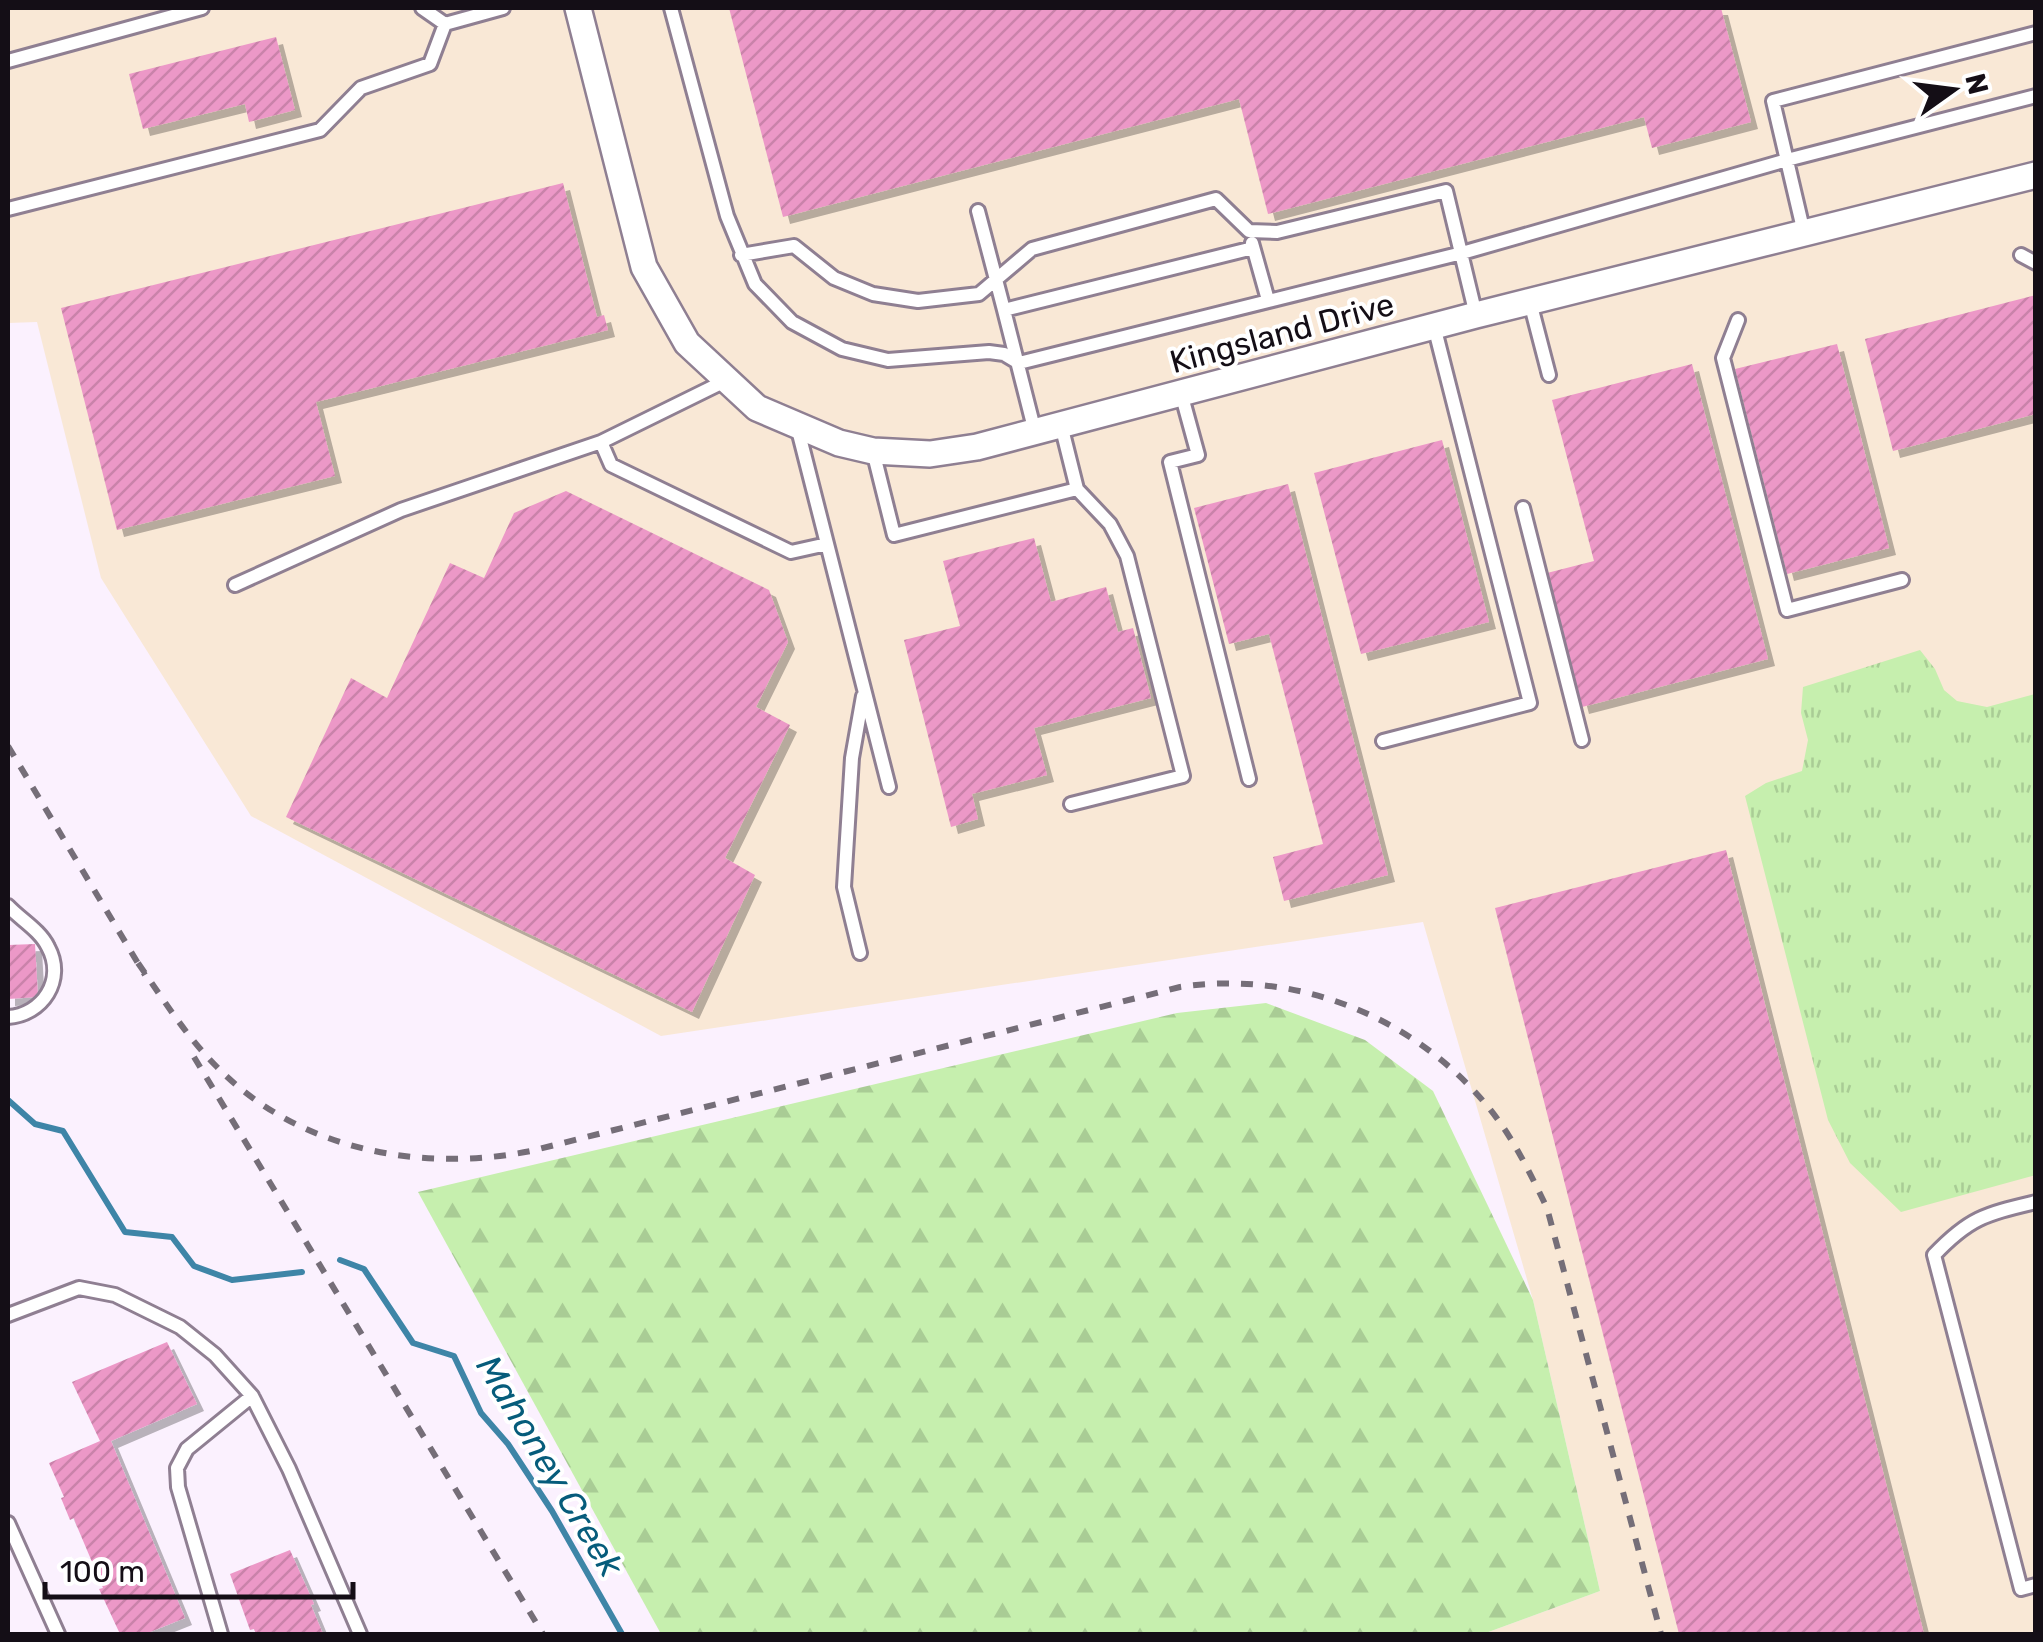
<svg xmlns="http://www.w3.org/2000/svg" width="2043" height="1642" font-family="Rubik,sans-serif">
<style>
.industrial{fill:#f9e8d6}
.grass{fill:url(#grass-tufts)}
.forest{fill:url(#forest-firs)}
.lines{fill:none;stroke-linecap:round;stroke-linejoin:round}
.stream{stroke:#3e85a7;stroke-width:6}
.building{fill:url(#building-hatch);filter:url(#shadow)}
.service-casing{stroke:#8f7f92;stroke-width:18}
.minor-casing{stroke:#8f7f92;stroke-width:30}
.service{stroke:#fff;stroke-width:12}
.minor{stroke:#fff;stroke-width:25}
.rail{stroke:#756e78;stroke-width:6;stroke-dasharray:12 12;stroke-linecap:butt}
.labels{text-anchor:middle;stroke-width:8;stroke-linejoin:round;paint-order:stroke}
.street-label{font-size:32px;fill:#140e16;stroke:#fff}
.water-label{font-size:35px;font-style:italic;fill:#065c7b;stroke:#fff}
</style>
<defs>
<pattern id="grass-tufts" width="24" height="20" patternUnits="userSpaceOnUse" patternTransform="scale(2.5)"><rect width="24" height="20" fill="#c6efae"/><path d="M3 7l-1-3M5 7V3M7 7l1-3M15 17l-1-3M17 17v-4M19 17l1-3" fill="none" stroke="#a9cc95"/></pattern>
<pattern id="forest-firs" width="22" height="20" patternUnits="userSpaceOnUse" patternTransform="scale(2.5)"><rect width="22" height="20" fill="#c6efae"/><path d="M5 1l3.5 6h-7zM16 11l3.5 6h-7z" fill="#a9cc95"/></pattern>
<pattern id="building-hatch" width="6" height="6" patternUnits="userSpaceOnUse" patternTransform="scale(2.5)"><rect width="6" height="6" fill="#ec98c7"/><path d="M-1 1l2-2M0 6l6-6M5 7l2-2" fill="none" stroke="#ca82aa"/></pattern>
<filter id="shadow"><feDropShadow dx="7" dy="7" stdDeviation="0" flood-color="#0004"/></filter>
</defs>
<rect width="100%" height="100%" fill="#fbf1fe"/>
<!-- industrial -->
<path class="industrial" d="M8 8H2035V1634H1483L1600 1591 1533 1300 1423 922 661 1036 251 816 101 578 37 322 8 323Z"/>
<!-- grass -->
<path class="grass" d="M1920 650 1935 669 1944 690 1957 701 1987 707 2035 694 2036 1175 1901 1212 1850 1163 1828 1120 1745 796 1766 783 1802 771 1808 740 1801 713 1803 687Z"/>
<!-- forest -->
<path class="forest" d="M1266 1003 1365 1040 1433 1091 1533 1300 1600 1591 1483 1634H661L418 1192 1177 1013Z"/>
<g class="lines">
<!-- stream -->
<path class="stream" d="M8 1100 35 1124 63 1131 125 1232 172 1237 194 1266 232 1280 302 1272
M340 1260 364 1269 413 1343 454 1356 481 1413 508 1444 552 1511 622 1634"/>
</g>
<!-- building -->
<path class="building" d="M729 8H1721L1751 122 1652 148 1644 117 1268 214 1239 99 783 217Z
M276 37 295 110 249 122 245 104 143 129 129 74Z
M563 183 597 317 604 315 608 330 316 402 335 476 117 530 61 308Z
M2036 295V414L1893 451 1865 339Z
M1837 344 1889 548 1787 574 1735 369Z
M1692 364 1768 659 1582 707 1547 573 1594 561 1552 400Z
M1442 440 1489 622 1361 654 1314 473Z
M1288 484 1388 875 1284 901 1273 857 1323 844 1269 634 1229 644 1194 508Z
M566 491 769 590 788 642 756 707 790 725 725 858 755 875 692 1012 286 817 351 678 387 698 450 563 484 578 514 513Z
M1034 538 1051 602 1106 587 1118 632 1133 628 1151 698 1034 728 1047 775 972 794 978 819 951 827 904 640 960 626 943 561Z
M1726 850 1924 1634H1679L1495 908Z
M35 944 38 997 8 999V945Z
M167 1342 197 1404 111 1441 185 1618 145 1634H120L99 1589 103 1588 76 1524 74 1518 70 1520 61 1498 64 1497 49 1463 100 1441 72 1382Z
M290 1550 314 1604 311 1605 323 1634H256L254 1629 250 1630 230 1574Z"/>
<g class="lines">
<!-- service casing -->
<g class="service-casing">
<path id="service" d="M422 8 445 24
M671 8 727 216 755 284 792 322 842 349 888 360 989 352 1004 354 1019 363 1462 253 1787 160 2036 96
M445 24 503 8
M8 61 202 8
M8 209 320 130 361 88 430 64 445 24
M978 211 1004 310
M1804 233 1773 101 2036 33
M1252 243 1268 300
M741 255 794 246 834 278 873 294 918 301 979 294 1032 249 1216 199 1249 231 1277 232 1446 191 1476 315
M2021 255 2036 263
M1530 302 1549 375
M1738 320 1723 358 1787 610 1902 580
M1181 393 1198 455 1170 462 1249 779
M797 426 889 787
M1035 432 1004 310 1253 248
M601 442 611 465 791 552 827 544
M873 451 894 535 1077 489 1061 425
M1523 508 1582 740
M235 585 401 510 601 442 727 380
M1383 741 1530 703 1434 326
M1071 804 1183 776 1127 556 1110 524 1077 489
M8 906C20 919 40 930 48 947 66 980 42 1015 8 1017
M860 953 844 887 852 758 863 696
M2036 1202C1986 1214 1970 1217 1934 1255L2021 1589 2036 1585
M8 1315 79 1288 115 1295 180 1327 215 1355 252 1396 289 1469 360 1634
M8 1523 58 1634
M221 1634 178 1487 177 1468 187 1449 252 1396"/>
</g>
<!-- minor casing -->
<g class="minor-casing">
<path id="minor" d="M578 8 644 267 687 343 757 408 839 443 873 451 930 454 977 447 1476 315 2036 175"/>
</g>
<!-- service -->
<use href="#service" class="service"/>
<!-- minor -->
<use href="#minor" class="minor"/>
<!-- rail -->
<path class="rail" d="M8 746 145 975
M138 963C163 999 186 1036 217 1067 298 1150 420 1173 531 1151L1180 987C1294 970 1409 1014 1484 1102 1511 1133 1529 1171 1547 1208L1661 1634
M194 1057 543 1634"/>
</g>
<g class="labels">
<!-- street labels -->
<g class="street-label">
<text transform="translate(1282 333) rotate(-15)" y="11">Kingsland Drive</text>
</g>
<!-- water labels -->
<g class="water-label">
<text transform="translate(550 1466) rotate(59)" y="12">Mahoney Creek</text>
</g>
</g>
<!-- border -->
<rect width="2043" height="1642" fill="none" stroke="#140e16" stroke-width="20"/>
<!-- north arrow -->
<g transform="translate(1953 90) rotate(76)" stroke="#ffffff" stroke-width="8" paint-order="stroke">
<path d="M0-8L18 38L0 25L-18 38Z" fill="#140e16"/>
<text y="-15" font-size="28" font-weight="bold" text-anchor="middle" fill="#140e16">N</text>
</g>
<!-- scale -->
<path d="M45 1582v15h308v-15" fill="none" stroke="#140e16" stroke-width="5"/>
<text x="60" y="1582" font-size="30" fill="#140e16" stroke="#ffffff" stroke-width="8" paint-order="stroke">100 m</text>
</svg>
